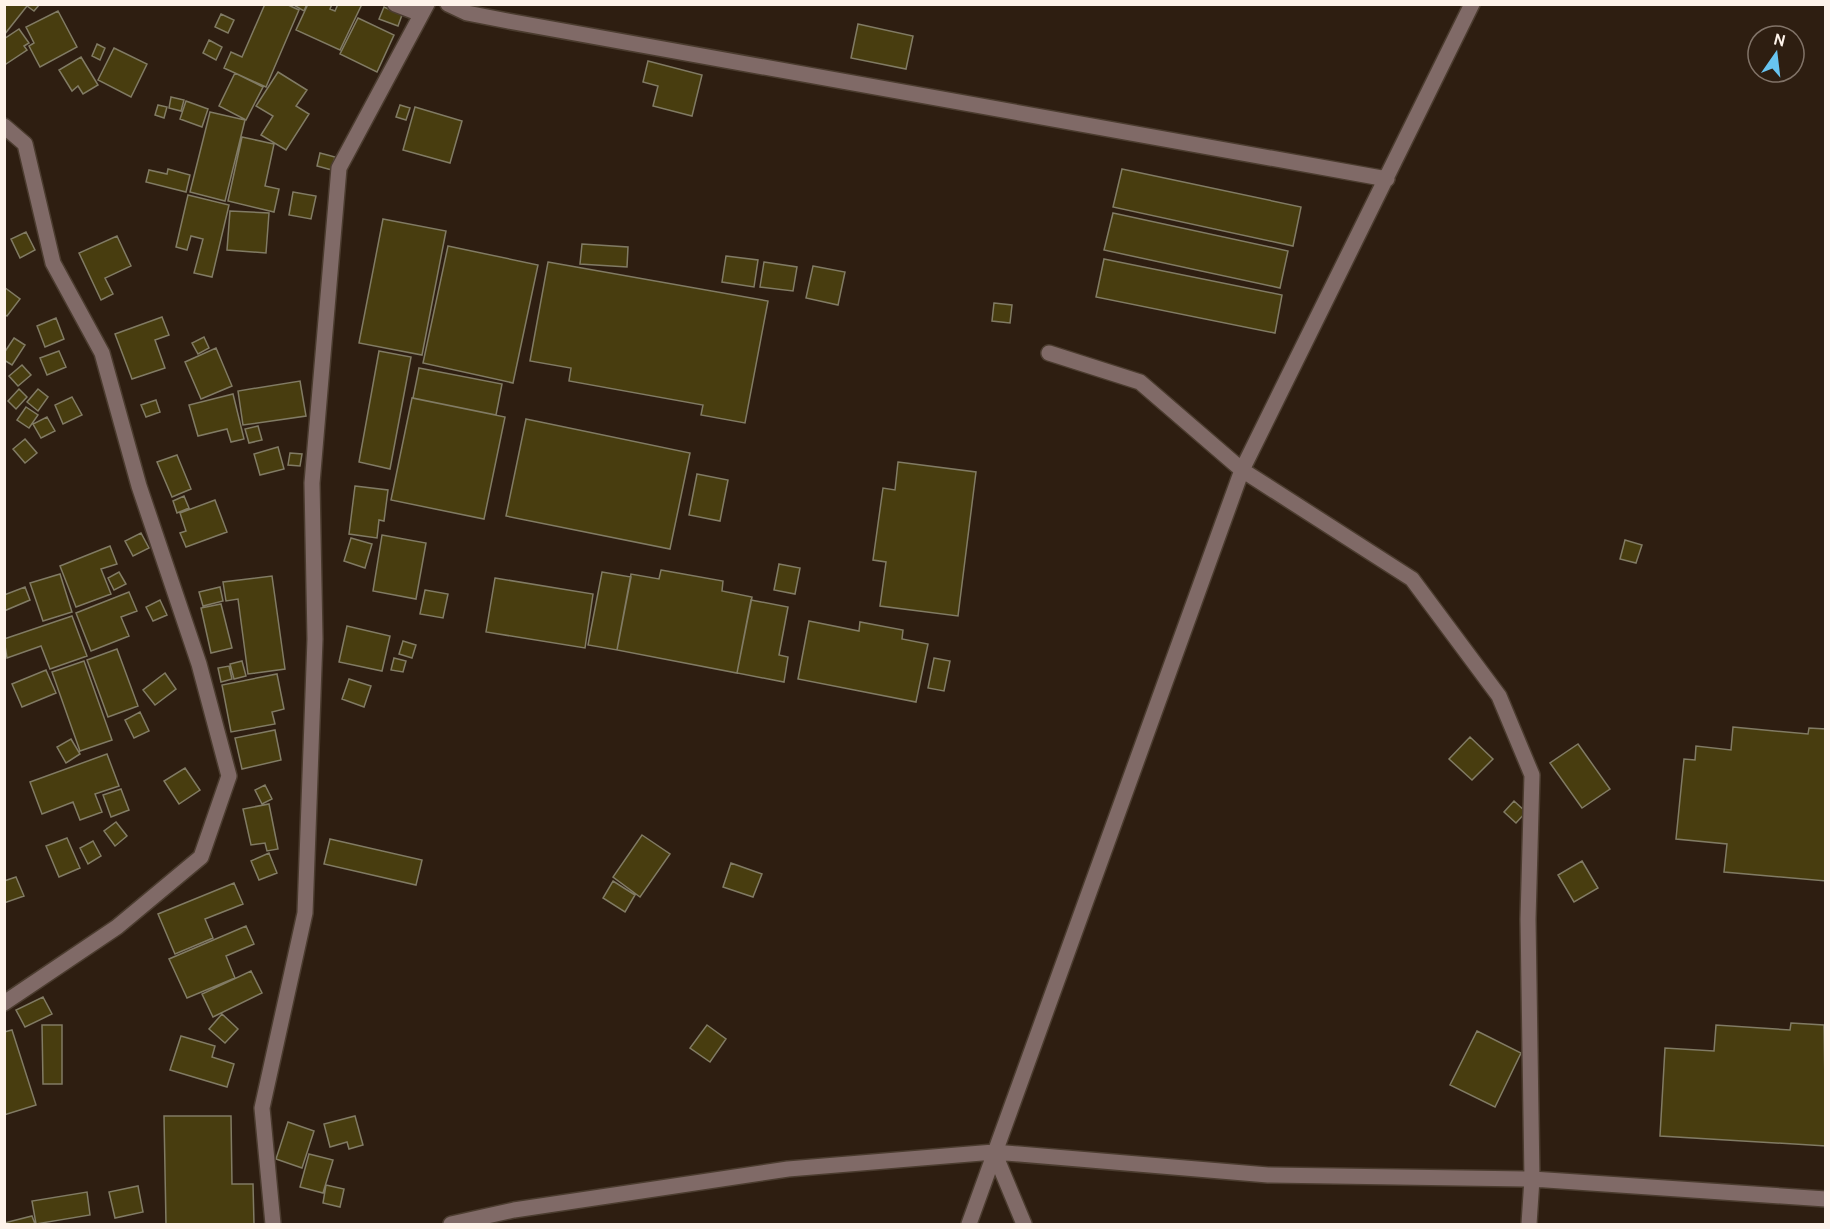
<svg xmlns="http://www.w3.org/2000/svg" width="1830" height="1229" font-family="Cabin,sans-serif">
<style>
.building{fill:#483d0f;stroke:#817b64;stroke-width:1.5}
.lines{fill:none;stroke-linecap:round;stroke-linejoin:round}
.minor-casing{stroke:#4b3c2f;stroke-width:18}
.minor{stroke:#806a67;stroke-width:15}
</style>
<rect width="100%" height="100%" fill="#2e1e11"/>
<!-- building -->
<path class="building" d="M4 4H40L34 11 27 6 4 35Z
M265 4H286L299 10 266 87 224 68 231 52 242 57Z
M292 4H307L304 11Z
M308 4H332L330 9 335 11 338 4H362L340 50 296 30Z
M384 7 402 15 398 26 379 19Z
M58 11 77 47 40 67 29 46 34 43 26 27Z
M221 14 234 20 228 33 215 27Z
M358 18 394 35 377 72 340 54Z
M858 24 913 36 906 69 851 58Z
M19 29 29 43 24 46 27 50 6 64 4 61V39Z
M209 40 222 47 216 60 203 53Z
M97 44 105 48 100 60 92 56Z
M114 48 147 64 131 97 98 80Z
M81 57 98 85 83 94 78 86 72 91 59 70Z
M648 61 702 75 692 116 653 106 658 86 643 82Z
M278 72 307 90 296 106 309 114 286 150 261 135 273 116 256 106Z
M235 73 263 87 246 120 219 106Z
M171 97 184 100 181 111 169 108Z
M186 101 208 109 202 127 180 119Z
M158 105 167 107 164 118 155 115Z
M400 105 410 108 406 120 396 117Z
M415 107 462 121 450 163 403 150Z
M210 112 245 120 225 201 190 192Z
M242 137 274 144 265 186 279 189 274 212 228 201Z
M320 153 335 157 332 170 317 166Z
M168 169 190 175 186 192 146 182 149 170 167 174Z
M1122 169 1301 207 1293 246 1113 207Z
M293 192 316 196 311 219 289 215Z
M188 195 229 205 212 277 194 273 203 239 191 236 187 250 176 247Z
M230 211 269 213 266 253 227 250Z
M1113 213 1288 251 1280 288 1104 250Z
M383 219 446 231 422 355 359 343Z
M26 232 35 250 20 258 11 239Z
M117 236 131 266 105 278 113 294 101 300 79 253Z
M582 244 628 247 627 267 580 264Z
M448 246 538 265 513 383 423 363Z
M726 256 758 260 754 287 722 282Z
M1104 259 1282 295 1275 333 1096 297Z
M548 262 768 301 745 423 701 415 703 405 569 381 571 368 530 361Z
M764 262 797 267 793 291 760 287Z
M813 266 845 272 838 305 806 298Z
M4 287 20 299 7 316 4 314Z
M994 303 1012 305 1010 323 992 321Z
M162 317 169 335 155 340 165 368 132 379 115 334Z
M56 318 64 339 45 347 37 326Z
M204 337 209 348 198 354 192 343Z
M14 338 25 345 12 365 4 360V353Z
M216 348 232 386 201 399 185 362Z
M59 351 66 367 47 375 40 358Z
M379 351 411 357 390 469 359 462Z
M22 365 31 375 18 386 9 376Z
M419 368 502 384 496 415 413 398Z
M300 381 306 416 243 425 238 391Z
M19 389 27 397 16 409 8 401Z
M38 389 48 397 38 411 27 402Z
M233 394 244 439 231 442 227 429 198 436 189 405Z
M72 397 82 415 63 424 55 405Z
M412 398 505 417 484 519 391 500Z
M156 400 160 412 146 417 141 405Z
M26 407 38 415 29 428 17 420Z
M47 417 55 431 41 438 33 424Z
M526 419 690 453 670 549 506 516Z
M258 426 262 440 249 443 245 429Z
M25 439 37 453 25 463 13 449Z
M278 447 284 469 260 475 254 454Z
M290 453 302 454 300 466 288 465Z
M177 455 191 489 172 497 157 462Z
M898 462 976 472 958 616 880 606 886 562 873 560 883 488 895 490Z
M697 474 728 480 720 521 689 515Z
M355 486 388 490 384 521 379 520 377 538 349 534Z
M184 496 189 508 177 513 173 501Z
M215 500 227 532 186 547 180 533 186 531 180 513Z
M141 533 149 548 133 556 125 541Z
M382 535 426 543 416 599 373 591Z
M351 538 372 544 365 568 344 561Z
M1625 540 1642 545 1636 563 1620 559Z
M110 546 117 564 101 569 111 594 76 607 60 566Z
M779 564 800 568 795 594 774 590Z
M661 570 723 581 722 591 752 597 737 673 617 650 631 574 659 579Z
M119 572 126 584 114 590 108 578Z
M602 572 631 577 617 650 588 645Z
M60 574 72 612 43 621 30 583Z
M272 576 285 669 248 674 238 599 226 601 223 582Z
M495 578 593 594 585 648 486 632Z
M25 587 30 600 4 611V595Z
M220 587 223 601 203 606 199 592Z
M425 590 448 594 443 618 420 614Z
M129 592 137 611 121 617 129 636 91 651 76 613Z
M160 600 167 615 153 621 146 607Z
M751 600 788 607 779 655 788 657 784 682 737 673Z
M221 604 232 648 211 653 201 608Z
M72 616 87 656 50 669 41 646 7 658 4 639Z
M809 621 859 631 860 622 903 630 902 639 928 644 916 702 798 679Z
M347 626 390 636 382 671 339 662Z
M403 641 416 645 412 658 399 654Z
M117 649 138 706 108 717 87 660Z
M394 658 406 661 403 672 391 670Z
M934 658 950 661 944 691 928 688Z
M84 661 112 740 80 751 52 672Z
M242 661 246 676 234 679 230 664Z
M229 666 232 679 221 682 218 668Z
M46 670 56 693 22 707 12 684Z
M165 673 176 689 155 705 143 690Z
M277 674 284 709 272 712 275 724 231 732 222 685Z
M349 679 371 686 364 707 342 699Z
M140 712 149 731 134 738 125 720Z
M1733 727 1808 734 1809 728 1826 729V881L1724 872 1727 844 1676 839 1684 759 1695 760 1696 746 1731 750Z
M275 730 281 760 242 769 235 738Z
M1470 737 1493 759 1472 780 1449 759Z
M71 739 80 754 66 763 57 747Z
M1578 744 1610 789 1582 808 1550 763Z
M107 754 119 786 95 794 102 812 80 820 73 802 42 814 30 782Z
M185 768 200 790 179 804 164 781Z
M265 785 272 799 262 804 255 790Z
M121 789 129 810 111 817 103 795Z
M1514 801 1526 812 1516 823 1504 812Z
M269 804 278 849 267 851 265 843 251 845 243 809Z
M116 822 127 836 115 846 104 831Z
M642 835 670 854 640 897 613 877Z
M67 838 80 868 59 877 46 846Z
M330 839 422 860 416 885 324 864Z
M93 841 101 856 88 864 80 848Z
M269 853 277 873 259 880 251 861Z
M1582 861 1598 888 1574 902 1558 875Z
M731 863 762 874 753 897 723 887Z
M16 877 24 896 4 903V881Z
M613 881 635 895 625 912 603 898Z
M234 883 243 904 205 919 213 938 175 954 158 914Z
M246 926 254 944 226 956 235 978 187 998 169 959Z
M251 971 262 993 213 1017 202 994Z
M43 997 52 1014 25 1027 16 1010Z
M222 1014 238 1029 225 1043 209 1029Z
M1791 1023 1824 1025 1826 1146 1660 1136 1665 1048 1714 1051 1716 1025 1790 1030Z
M42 1025H62V1084H43Z
M707 1025 726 1039 710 1062 690 1048Z
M12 1030 36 1105 4 1115V1032Z
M1477 1031 1521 1053 1495 1107 1450 1085Z
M181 1036 215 1046 212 1057 234 1064 227 1087 170 1070Z
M164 1116H231L232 1184H253L254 1224H166Z
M355 1116 363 1145 349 1149 347 1142 330 1147 324 1124Z
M288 1122 314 1131 302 1168 276 1159Z
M309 1154 333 1160 323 1193 300 1187Z
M326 1185 344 1189 340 1207 323 1203Z
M138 1186 143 1212 115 1218 109 1192Z
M87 1192 90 1215 36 1224 32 1201Z
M32 1216 35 1224H4V1223Z"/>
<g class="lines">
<!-- minor casing -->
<g class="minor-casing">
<path id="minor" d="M395 4 421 14
M448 4 467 13 508 21 1387 179
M4 126 25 144 53 263 102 353 139 486 199 664 229 776 201 857 117 927 4 1003
M994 1152 1268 1175 1532 1179 1528 919 1532 775 1499 696 1412 579 1242 470 1140 382 1049 353
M273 1224 262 1108 305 913 315 639 312 483 339 168 427 4
M451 1224 514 1210 788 1169 994 1152 1024 1224
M969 1224 1242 470 1472 4
M1529 1224 1532 1179 1826 1199"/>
</g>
<!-- minor -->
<use href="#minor" class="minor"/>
</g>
<!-- border -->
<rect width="1830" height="1229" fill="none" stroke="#fef3ea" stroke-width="12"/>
<!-- north arrow -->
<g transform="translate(1776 54) rotate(14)"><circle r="28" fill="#2e1e11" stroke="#817368" stroke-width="1.5"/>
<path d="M0-4.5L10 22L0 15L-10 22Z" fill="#68c4f0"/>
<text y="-9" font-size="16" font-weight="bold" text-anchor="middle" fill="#fef3ea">N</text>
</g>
</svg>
